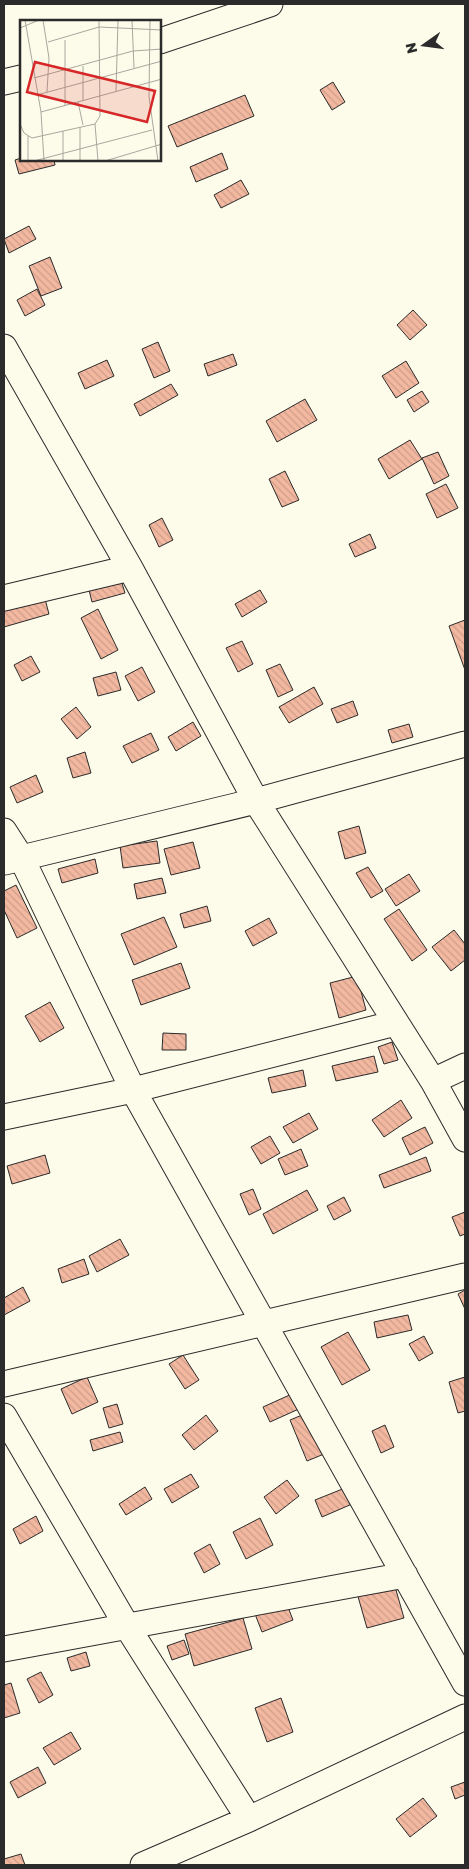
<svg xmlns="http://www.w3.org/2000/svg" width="469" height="1869" font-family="'Golos Text',sans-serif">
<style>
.building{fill:url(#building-back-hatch);stroke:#2b2b2b}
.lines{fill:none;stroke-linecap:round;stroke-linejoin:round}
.street-casing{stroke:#2b2b2b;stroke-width:27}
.street{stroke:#fdfbea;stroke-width:25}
.inset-road{fill:none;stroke:#a9a89e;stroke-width:1}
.view{fill:#d62828;fill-opacity:0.15;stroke:#d62828;stroke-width:2.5}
.inset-edge{fill:none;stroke:#2b2b2b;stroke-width:2.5}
</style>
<defs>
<pattern id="building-back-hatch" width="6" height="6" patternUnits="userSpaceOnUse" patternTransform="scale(1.25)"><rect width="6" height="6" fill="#f2b8a0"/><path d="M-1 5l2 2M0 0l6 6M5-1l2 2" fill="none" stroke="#d09e8a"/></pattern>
</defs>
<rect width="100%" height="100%" fill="#fdfbea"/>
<!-- building -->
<path class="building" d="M333 82 345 102 332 110 320 90Z
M245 95 254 116 177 147 168 126Z
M222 153 228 169 196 182 190 167Z
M21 158V160H54L55 165 19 174 15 160Z
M241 180 249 194 221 208 214 195Z
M29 226 36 239 9 253 4 239Z
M50 257 62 288 41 296 29 266Z
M37 289 45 305 25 316 17 300Z
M413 310 427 325 410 340 397 325Z
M158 342 170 371 154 378 142 349Z
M233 354 237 365 208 376 204 364Z
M107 360 114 376 85 389 78 373Z
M406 361 419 383 396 398 382 376Z
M171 384 178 395 140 416 134 404Z
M422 391 429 402 414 412 407 400Z
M305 399 317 420 277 442 266 421Z
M410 440 422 459 389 479 378 459Z
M438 452 449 476 434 484 422 458Z
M285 471 299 500 282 507 269 479Z
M446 484 458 508 437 518 426 494Z
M162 518 173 540 159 547 149 525Z
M370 534 376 548 355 557 349 544Z
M120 577 125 593 92 602 88 586Z
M260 590 267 602 242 617 235 604Z
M45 599 49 614 4 627V610Z
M98 609 118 650 101 659 81 618Z
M465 620V670L449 626Z
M242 641 253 664 238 672 226 648Z
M31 656 40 672 22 681 14 665Z
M280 664 293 690 278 697 266 670Z
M142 667 155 692 138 701 125 676Z
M116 672 121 690 98 696 93 678Z
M314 687 323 704 289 723 279 707Z
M353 701 358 715 337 723 331 709Z
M76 707 91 727 77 739 61 719Z
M193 722 201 736 176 751 168 737Z
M409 724 413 737 392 743 388 730Z
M151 733 159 750 132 763 123 746Z
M85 752 91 773 73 778 67 758Z
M36 775 43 792 17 803 10 787Z
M359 826 366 853 345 859 338 832Z
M157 841 160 863 123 868 120 846Z
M193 842 200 868 171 875 164 849Z
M95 859 98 873 62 883 58 869Z
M368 867 383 891 371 898 356 873Z
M409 874 420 891 396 906 385 889Z
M162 878 166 893 137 899 134 884Z
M16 885 37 928 17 938 4 910V891Z
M207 906 211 921 184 928 180 914Z
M399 909 427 950 412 961 384 919Z
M164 917 177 947 134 965 121 934Z
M269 918 277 933 253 946 245 931Z
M454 930 465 944V960L451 971 432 947Z
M181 963 190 988 141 1005 132 980Z
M357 976 366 1010 339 1018 330 983Z
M50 1002 64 1028 40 1042 25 1016Z
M163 1033 186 1034V1050H162Z
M392 1042 398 1060 384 1064 378 1047Z
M374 1056 378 1072 336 1081 332 1066Z
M303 1070 306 1086 272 1093 268 1078Z
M401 1100 412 1118 384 1137 372 1120Z
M309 1113 318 1129 293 1143 283 1127Z
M425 1127 433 1143 410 1155 402 1138Z
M270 1136 280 1153 261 1164 251 1147Z
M301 1149 308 1166 285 1175 278 1159Z
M45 1155 50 1173 12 1184 7 1166Z
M426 1157 431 1171 384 1188 379 1175Z
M253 1189 261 1209 249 1215 240 1194Z
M307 1190 318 1210 273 1234 263 1214Z
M344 1197 351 1211 334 1220 327 1206Z
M465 1212V1234L460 1236 452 1217Z
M120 1239 129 1255 97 1272 89 1256Z
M84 1259 89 1274 62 1283 58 1269Z
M23 1287 30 1301 4 1315V1298Z
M465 1290V1309L458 1294Z
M408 1315 412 1330 377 1338 374 1322Z
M348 1332 370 1370 342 1385 321 1347Z
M424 1336 433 1353 419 1361 409 1344Z
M183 1355 199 1380 185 1389 169 1364Z
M87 1377 98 1402 72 1414 61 1389Z
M465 1377V1411L458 1413 449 1382Z
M294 1393 301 1408 270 1422 263 1407Z
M117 1404 123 1424 109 1428 103 1408Z
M307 1413 324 1454 307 1461 290 1420Z
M206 1415 218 1431 194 1450 182 1435Z
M385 1425 394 1447 381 1453 372 1431Z
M120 1432 123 1442 93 1451 90 1440Z
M191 1474 199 1487 172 1503 164 1489Z
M287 1480 299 1496 276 1514 264 1497Z
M145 1487 152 1499 126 1515 119 1504Z
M345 1488 352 1504 322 1517 315 1500Z
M36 1516 43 1531 20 1544 13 1529Z
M260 1518 273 1545 246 1559 233 1532Z
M210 1544 220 1564 204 1573 194 1553Z
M394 1583 404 1618 367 1628 357 1593Z
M286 1602 293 1620 262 1632 255 1614Z
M243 1618 252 1649 194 1666 185 1634Z
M184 1640 189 1654 172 1660 167 1646Z
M86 1652 90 1666 71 1671 67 1658Z
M41 1672 53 1695 39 1703 27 1679Z
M11 1683 20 1713 4 1718V1685Z
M281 1698 293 1732 267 1742 255 1708Z
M71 1732 81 1749 54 1765 43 1748Z
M38 1767 46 1783 18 1798 10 1782Z
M465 1782V1795L455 1799 451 1787Z
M423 1798 437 1816 410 1837 396 1819Z
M21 1854 25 1865H4V1859Z"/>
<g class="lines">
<!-- street casing -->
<g class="street-casing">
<path id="street" d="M160 41 270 4
M4 82 21 78
M4 347 130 568 256 801 433 1081 465 1139
M4 598 130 568
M4 831 22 859 133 1090 465 1683
M5 862 256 801 465 744
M433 1081 465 1066
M4 1117 133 1090 396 1023
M4 1384 465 1276
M4 1416 128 1628 249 1819
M4 1649 405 1575
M143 1865 249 1819 465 1717"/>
</g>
<!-- street -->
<use href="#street" class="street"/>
</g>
<!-- overview -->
<g transform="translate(20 20)">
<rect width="141" height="141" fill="#fdfbea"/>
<path class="inset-road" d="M5 0 21 92 24 141M23 0 29 38 27 72M112 0 114 48M130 0 129 77 138 141M0 8 19 0M28 22 79 7 142 10M14 58 113 31 142 29M96 71 98 0M17 75 142 41M63 81V46M58 82 63 105M45 86V20M21 92 142 59M0 104 4 113 12 118 75 104 78 141M75 104 80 96 79 0M43 111V141M8 116V141M14 141 132 110M60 141V107M85 141 142 124"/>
<path class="view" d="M15 42 135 71 127 102 7 72Z"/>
<rect width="141" height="141" class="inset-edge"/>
</g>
<!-- border -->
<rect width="469" height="1869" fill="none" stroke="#2b2b2b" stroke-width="10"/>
<!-- north arrow -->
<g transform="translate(424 45) rotate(256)" stroke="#fdfbea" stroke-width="4" paint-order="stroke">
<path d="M0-4L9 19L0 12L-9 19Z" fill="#2b2b2b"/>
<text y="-8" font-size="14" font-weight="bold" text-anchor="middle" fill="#2b2b2b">N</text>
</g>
</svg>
